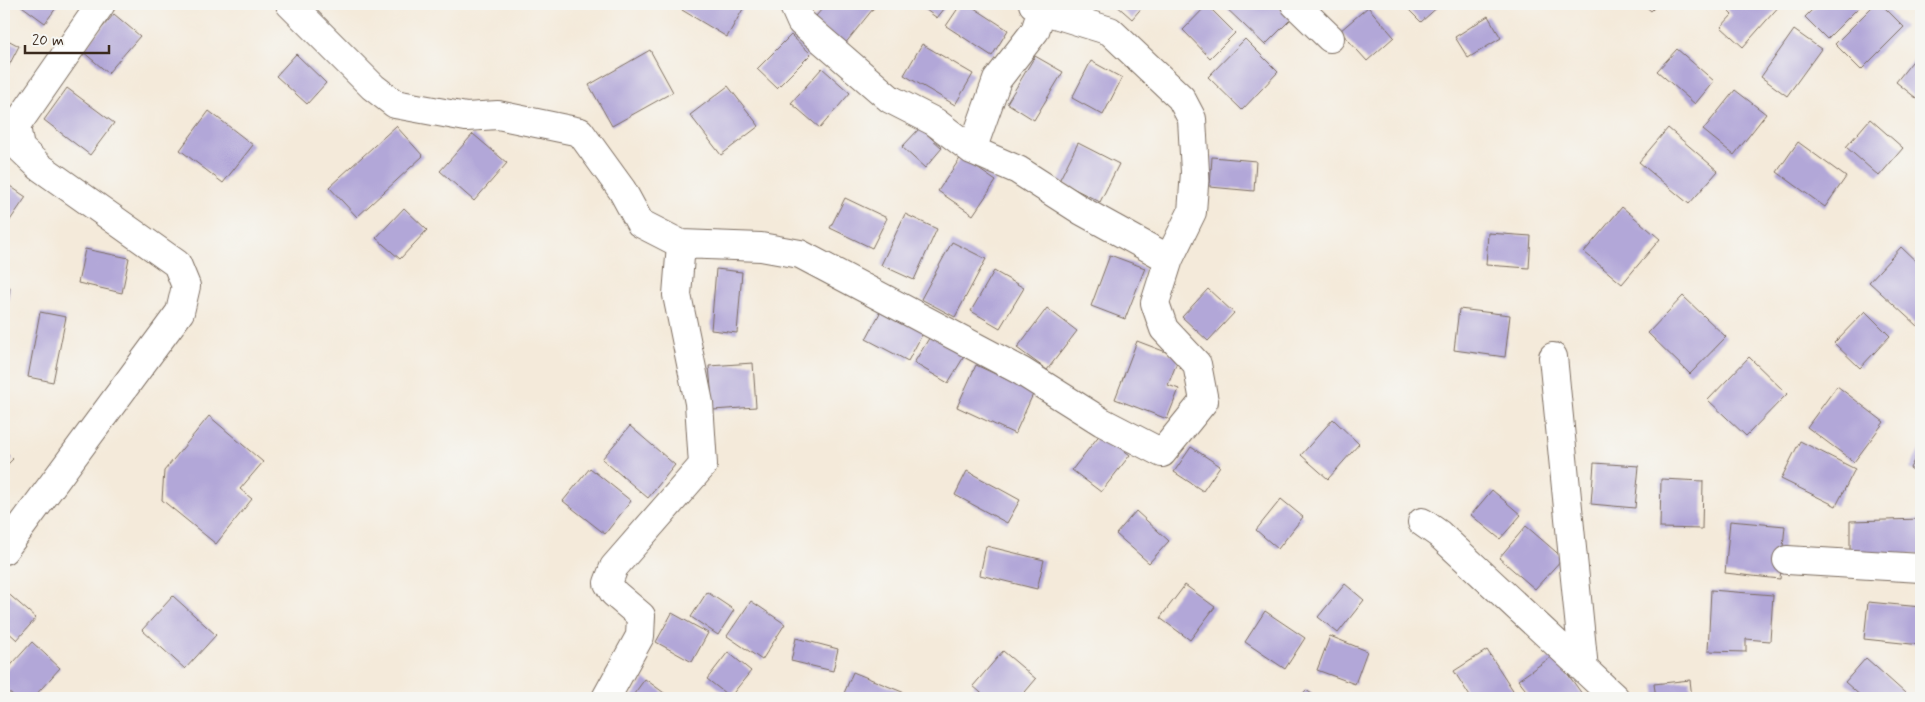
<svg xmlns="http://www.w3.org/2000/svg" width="1925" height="702" font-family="Mynerve,sans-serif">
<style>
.building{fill:#b2a7d8}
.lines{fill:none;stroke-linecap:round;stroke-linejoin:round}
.minor-casing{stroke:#7c6d60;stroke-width:30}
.minor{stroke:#fff;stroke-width:28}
</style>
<rect width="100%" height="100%" fill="#f6f6f2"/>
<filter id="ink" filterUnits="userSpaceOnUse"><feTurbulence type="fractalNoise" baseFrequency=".02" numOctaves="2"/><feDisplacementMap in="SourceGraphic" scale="10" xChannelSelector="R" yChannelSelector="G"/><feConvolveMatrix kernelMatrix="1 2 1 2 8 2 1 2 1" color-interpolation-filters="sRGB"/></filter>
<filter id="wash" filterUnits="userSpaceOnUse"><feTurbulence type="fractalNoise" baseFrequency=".0096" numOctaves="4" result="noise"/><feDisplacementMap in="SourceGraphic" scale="20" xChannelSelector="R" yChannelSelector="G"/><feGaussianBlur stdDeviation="1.12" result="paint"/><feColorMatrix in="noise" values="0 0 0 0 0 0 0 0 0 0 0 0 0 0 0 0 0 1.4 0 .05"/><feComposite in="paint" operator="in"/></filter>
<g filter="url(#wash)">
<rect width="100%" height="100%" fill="#f4eada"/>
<g id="blocks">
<!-- building -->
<path class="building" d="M19 4H59L45 23Z
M686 4H735L743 9 727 37 682 10Z
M826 4H877L844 45 812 21Z
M918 4H948L937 18Z
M961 4H968L1008 30 992 56 946 26Z
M1115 4H1145L1132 19Z
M1222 4H1276L1291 19 1265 45Z
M1403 4H1441L1421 22Z
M1643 4H1658L1651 11Z
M1725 4H1781L1743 47 1721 27 1732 15 1723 6Z
M1818 4H1862L1827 39 1805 17Z
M1875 4H1881L1904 27 1861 70 1835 44Z
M1207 5 1235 33 1210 58 1183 30Z
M1368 7 1394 37 1367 61 1340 31Z
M114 14 140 36 108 73 82 51Z
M1488 16 1501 38 1468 58 1455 37Z
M1794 30 1821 49 1787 96 1761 77Z
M791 35 811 54 777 88 757 69Z
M4 38 19 46 4 75Z
M1245 39 1278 72 1242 110 1208 77Z
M922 44 973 74 955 105 904 75Z
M1677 49 1714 81 1695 104 1657 71Z
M650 50 673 92 612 126 589 85Z
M1920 52 1921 53V102L1896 82Z
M296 54 326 83 307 104 276 76Z
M1035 56 1063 72 1034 120 1007 103Z
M1091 61 1122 78 1103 115 1072 98Z
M822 68 850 93 820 128 791 103Z
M728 86 759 126 721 155 690 115Z
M67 88 114 123 90 155 44 120Z
M1735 90 1766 114 1734 155 1703 130Z
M209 111 253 145 223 183 180 150Z
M1870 119 1903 148 1879 176 1846 147Z
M396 126 423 156 357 217 329 187Z
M920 128 942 148 925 168 902 147Z
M1668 128 1718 171 1689 204 1639 162Z
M473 134 507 163 474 201 440 171Z
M1798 142 1846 177 1825 207 1777 172Z
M1078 143 1119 164 1100 202 1059 181Z
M961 157 996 181 973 215 938 191Z
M1212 157 1256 161 1254 191 1210 187Z
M4 182 26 197 4 229Z
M845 198 887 218 872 248 830 228Z
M1622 207 1660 239 1622 284 1584 252Z
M404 208 427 230 400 259 376 238Z
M905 214 937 229 914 280 881 265Z
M1488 233 1531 236 1529 268 1486 265Z
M952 242 986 259 955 317 921 299Z
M1901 247 1921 266V322L1917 326 1869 282Z
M85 249 129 258 122 293 78 283Z
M1110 255 1145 268 1125 319 1091 306Z
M716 269 742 272 737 333 711 330Z
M994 271 1024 288 1000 328 971 311Z
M4 286 10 287 5 322H4Z
M1208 289 1234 313 1208 341 1182 317Z
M1683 296 1726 337 1690 374 1648 333Z
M1047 308 1077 331 1047 370 1017 348Z
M882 309 924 331 908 361 866 339Z
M1459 309 1510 315 1505 357 1454 350Z
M1865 311 1890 336 1860 368 1834 343Z
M40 312 66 317 53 382 28 377Z
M931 335 965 355 948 383 914 363Z
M1137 341 1179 357 1168 385 1179 389 1167 419 1115 399Z
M1749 357 1787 394 1746 436 1708 400Z
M753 363 756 407 713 410 709 366Z
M976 365 1034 392 1015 434 957 407Z
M1837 386 1884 422 1854 462 1807 427Z
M209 416 263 462 240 489 252 499 216 544 162 500 164 471Z
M1333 419 1359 444 1328 479 1301 455Z
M630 426 675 465 648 498 602 459Z
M1101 433 1130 455 1101 492 1072 470Z
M1800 441 1855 469 1836 506 1781 479Z
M1191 447 1220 466 1203 491 1174 472Z
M1921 447V475L1910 468Z
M4 450 13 459 4 468Z
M1594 463 1639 466 1635 508 1591 504Z
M590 468 631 501 605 534 563 501Z
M967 471 1020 500 1007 523 955 495Z
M1661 479 1703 481 1702 529 1660 528Z
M1492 490 1521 515 1500 539 1471 515Z
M1281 499 1303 517 1278 549 1256 530Z
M1136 511 1169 541 1149 563 1116 534Z
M1921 519V554L1850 555V521Z
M1730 521 1785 526 1780 579 1725 573Z
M1526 526 1563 558 1535 589 1499 558Z
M986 546 1044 560 1037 589 980 575Z
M1345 584 1364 600 1338 633 1318 617Z
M1185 585 1215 607 1190 640 1160 618Z
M4 590 36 618 17 640 4 628Z
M1711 590 1773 595 1770 641 1746 639V652L1708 651Z
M707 592 734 610 718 635 691 617Z
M173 596 216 635 185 669 142 630Z
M751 601 785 624 762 660 727 636Z
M1868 602 1921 607V645L1864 639Z
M1265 611 1305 638 1285 669 1245 642Z
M672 613 708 633 692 662 656 642Z
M1330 636 1367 651 1355 684 1317 670Z
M796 638 838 649 833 671 791 661Z
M32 642 60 668 33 698H15L4 688V673Z
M1487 650 1518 698H1471L1454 671Z
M1003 651 1036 679 1020 698H987L973 686Z
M728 652 751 671 730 697 707 679Z
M1554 655 1585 698H1532L1518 680Z
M1866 658 1905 693 1900 698H1863L1845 682Z
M853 672 917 698H842Z
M645 679 671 698H631Z
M1690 680 1692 698H1656L1654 684Z
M1306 690 1318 698H1299Z"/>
</g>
</g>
<g filter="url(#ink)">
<use href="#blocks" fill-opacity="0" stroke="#7c6d60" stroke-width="1"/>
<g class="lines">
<!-- minor casing -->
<g class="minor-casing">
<path id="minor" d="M290 4 373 87 395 104 466 117 498 115 580 132 622 190 640 223 681 244 761 247 800 254 1021 371 1102 422 1162 453 1204 401 1197 364 1164 329 1155 303 1169 259 1192 212 1195 172 1192 119 1181 98 1110 31 1042 10 1033 4
M793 4 801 22 890 99 935 122 972 150 1018 170 1082 211 1169 259
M1295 4 1330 38
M972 150 997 80 1035 31 1042 10 1040 4
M1553 357 1584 669
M1422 522 1439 534 1615 698
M4 550 180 312 186 286 177 264 40 167 20 148 16 126 101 4
M1787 560 1921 568
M606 698 640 636 641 616 614 593 608 583 614 567 703 465 699 403 677 295 681 244"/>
</g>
<!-- minor -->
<use href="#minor" class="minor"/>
</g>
</g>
<!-- margin -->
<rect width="1925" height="702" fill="none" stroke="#f6f6f2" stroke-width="20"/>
<!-- scale -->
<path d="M25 45v8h84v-8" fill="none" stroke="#3b2a1e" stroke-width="2.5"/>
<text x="32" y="45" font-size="15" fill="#3b2a1e" stroke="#f6f6f2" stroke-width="4" paint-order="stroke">20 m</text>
</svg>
